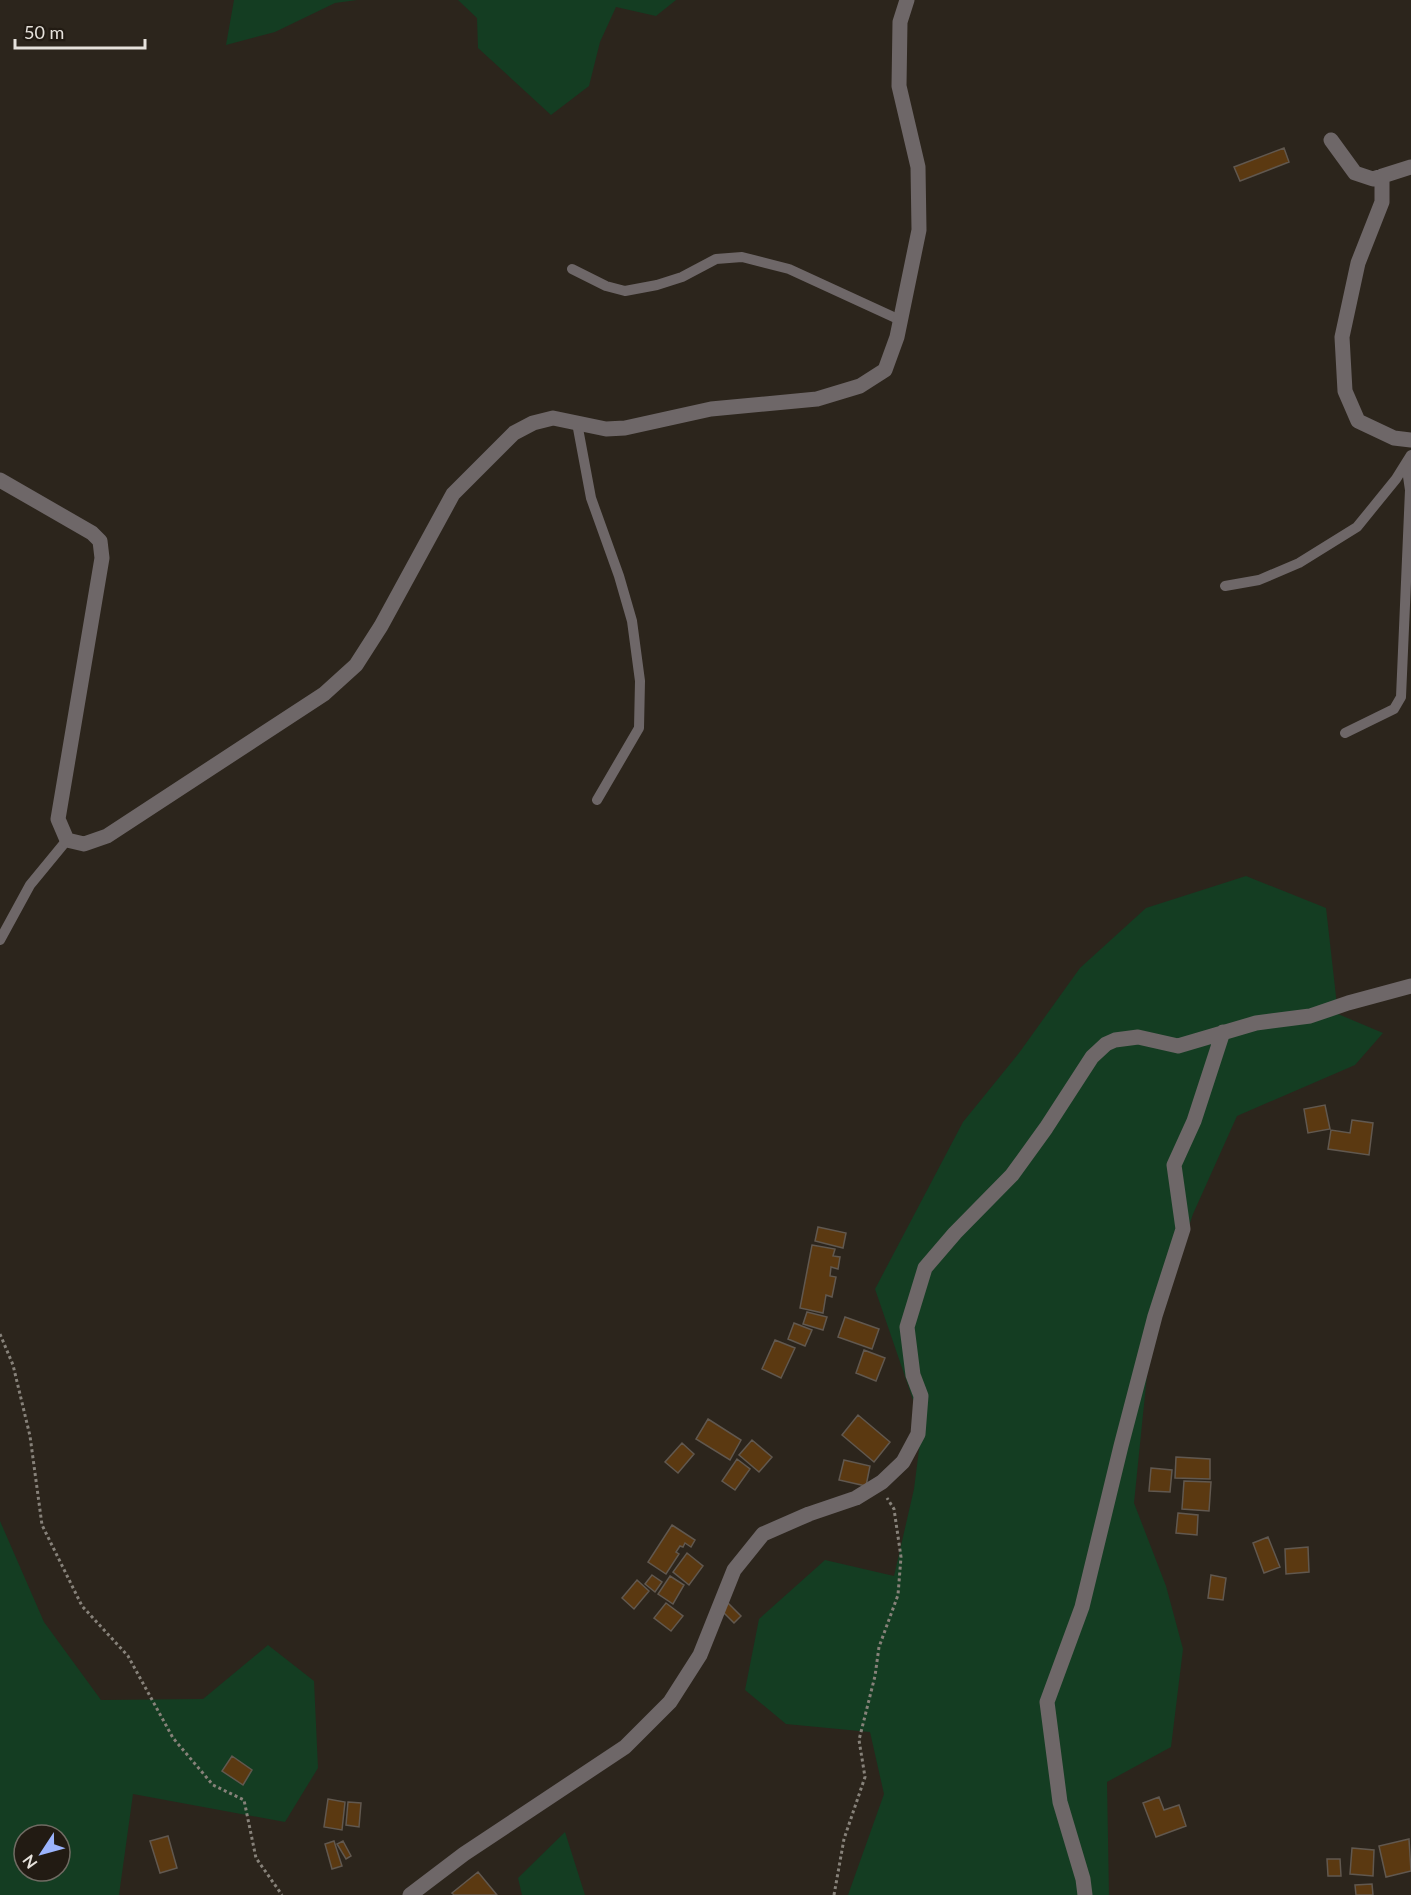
<svg xmlns="http://www.w3.org/2000/svg" width="1411" height="1895" font-family="Lato,sans-serif">
<style>
.green{fill:#143d22;fill-rule:evenodd}
.building{fill:#5b3911;stroke:#61584f;stroke-width:1.5}
.lines{fill:none;stroke-linecap:round;stroke-linejoin:round}
.path{stroke:#87827a;stroke-width:3;stroke-dasharray:3 3;stroke-linecap:butt}
.service{stroke:#6e6768;stroke-width:10}
.minor{stroke:#6e6768;stroke-width:15}
</style>
<rect width="100%" height="100%" fill="#2c251c"/>
<!-- green -->
<path class="green" d="M234 0H357L335 3 275 32 226 45Z
M458 0H676L656 16 616 7 600 42 589 86 551 115 478 48 477 18Z
M1246 876 1326 908 1338 1014 1383 1033 1355 1065 1237 1116 1193 1214 1173 1273 1147 1375 1134 1503 1166 1586 1183 1649 1171 1747 1107 1782 1109 1895H848L884 1794 870 1732 786 1724 745 1690 759 1619 825 1560 894 1576 914 1489 922 1426 875 1289 963 1122 1019 1053 1080 968 1146 908Z
M0 1521 44 1622 101 1700 203 1699 268 1645 314 1681 318 1768 285 1822 133 1794 119 1895H0ZM24 1835H60V1871H24Z
M565 1832 585 1895H522L518 1878Z"/>
<!-- building -->
<path class="building" d="M1284 148 1289 162 1240 181 1234 167Z
M1325 1105 1330 1129 1308 1133 1304 1109Z
M1352 1120 1373 1123 1369 1155 1328 1149 1331 1130 1350 1133Z
M818 1227 846 1233 843 1248 815 1241Z
M812 1245 835 1249 833 1256 840 1257 838 1269 831 1267 830 1276 836 1277 832 1297 826 1295 823 1313 800 1308Z
M807 1312 827 1317 823 1330 803 1324Z
M845 1317 879 1329 872 1349 838 1337Z
M794 1323 812 1330 805 1346 788 1339Z
M775 1340 795 1348 781 1378 762 1369Z
M864 1350 885 1358 876 1381 856 1373Z
M858 1415 890 1442 874 1462 842 1435Z
M708 1419 741 1440 730 1460 696 1439Z
M752 1440 772 1457 759 1472 739 1455Z
M682 1443 694 1454 678 1473 665 1462Z
M1176 1457 1210 1459V1479L1175 1478Z
M737 1459 750 1469 735 1490 722 1481Z
M844 1460 870 1466 866 1486 839 1480Z
M1151 1468 1172 1470 1170 1492 1149 1491Z
M1184 1481 1211 1482 1209 1511 1182 1509Z
M1178 1513 1198 1515 1197 1535 1176 1533Z
M672 1525 695 1540 691 1547 685 1543 683 1547 680 1546 676 1552 679 1554 666 1574 648 1562Z
M1268 1537 1280 1567 1264 1573 1253 1543Z
M1308 1547 1309 1572 1286 1574 1285 1549Z
M687 1553 703 1566 689 1585 673 1572Z
M652 1575 662 1582 655 1592 645 1584Z
M1211 1575 1226 1578 1223 1600 1208 1598Z
M670 1576 684 1585 673 1604 658 1594Z
M637 1580 649 1591 634 1609 622 1598Z
M726 1601 741 1616 734 1623 719 1608Z
M666 1603 683 1616 671 1631 654 1618Z
M232 1756 252 1770 243 1785 222 1771Z
M1159 1797 1164 1810 1179 1805 1186 1826 1156 1837 1143 1803Z
M328 1799 345 1802 342 1830 324 1827Z
M348 1802 361 1803 359 1827 346 1825Z
M168 1836 177 1868 160 1873 150 1841Z
M1409 1839 1411 1871 1386 1877 1379 1846Z
M334 1841 342 1866 332 1869 325 1844Z
M343 1841 351 1856 346 1859 337 1844Z
M1352 1848 1374 1850 1373 1876 1350 1874Z
M1327 1859H1340L1341 1876H1328Z
M478 1872 497 1895H454L452 1893Z
M1372 1884 1373 1895H1356L1355 1885Z"/>
<g class="lines">
<!-- path -->
<path class="path" d="M0 1334 13 1365 30 1436 42 1525 82 1606 128 1656 173 1738 213 1785 244 1800 256 1858 282 1895
M834 1895 844 1839 865 1777 859 1740 875 1676 879 1647 898 1595 901 1557 894 1509 887 1498"/>
<!-- service -->
<path class="service" d="M572 269 606 286 625 291 657 285 682 277 716 259 742 257 789 269 900 320
M577 423 591 498 619 576 632 621 640 681 639 728 597 800
M1225 586 1259 580 1299 563 1357 527 1396 479 1411 455
M1345 733 1394 709 1401 697 1410 490 1406 463
M0 940 30 885 67 840"/>
<!-- minor -->
<path class="minor" d="M1331 140 1355 173 1373 179 1411 167
M1382 176V202L1358 263 1342 337 1345 391 1358 421 1394 438 1411 440
M0 480 92 533 100 541 102 558 58 819 67 840 84 844 107 836 324 694 356 665 381 626 453 494 514 433 533 423 553 418 606 429 625 428 711 409 817 399 860 386 885 370 897 337 919 230 918 167 899 86 900 22 907 0
M410 1895 464 1854 625 1747 670 1702 700 1655 734 1570 763 1534 809 1514 856 1498 882 1482 903 1462 918 1434 921 1396 913 1375 907 1327 925 1268 955 1233 1012 1175 1046 1128 1092 1057 1106 1044 1115 1040 1138 1037 1178 1046 1256 1023 1310 1016 1348 1003 1411 986
M1085 1895 1083 1879 1060 1802 1047 1702 1082 1607 1121 1446 1155 1316 1183 1229 1174 1165 1194 1121 1223 1032"/>
</g>
<!-- north arrow -->
<g transform="translate(42 1853) rotate(234)"><circle r="28" fill="#221b13" stroke="#706b63" stroke-width="1.5"/>
<path d="M0-4.5L10 22L0 15L-10 22Z" fill="#9cb4fd"/>
<text y="-9" font-size="16" font-weight="bold" text-anchor="middle" fill="#e6e2dc">N</text>
</g>
<!-- scale -->
<path d="M15 39v9h130v-9" fill="none" stroke="#e6e2dc" stroke-width="3"/>
<text x="24" y="39" font-size="18" fill="#e6e2dc" stroke="#221b13" stroke-width="4.5" paint-order="stroke">50 m</text>
</svg>
